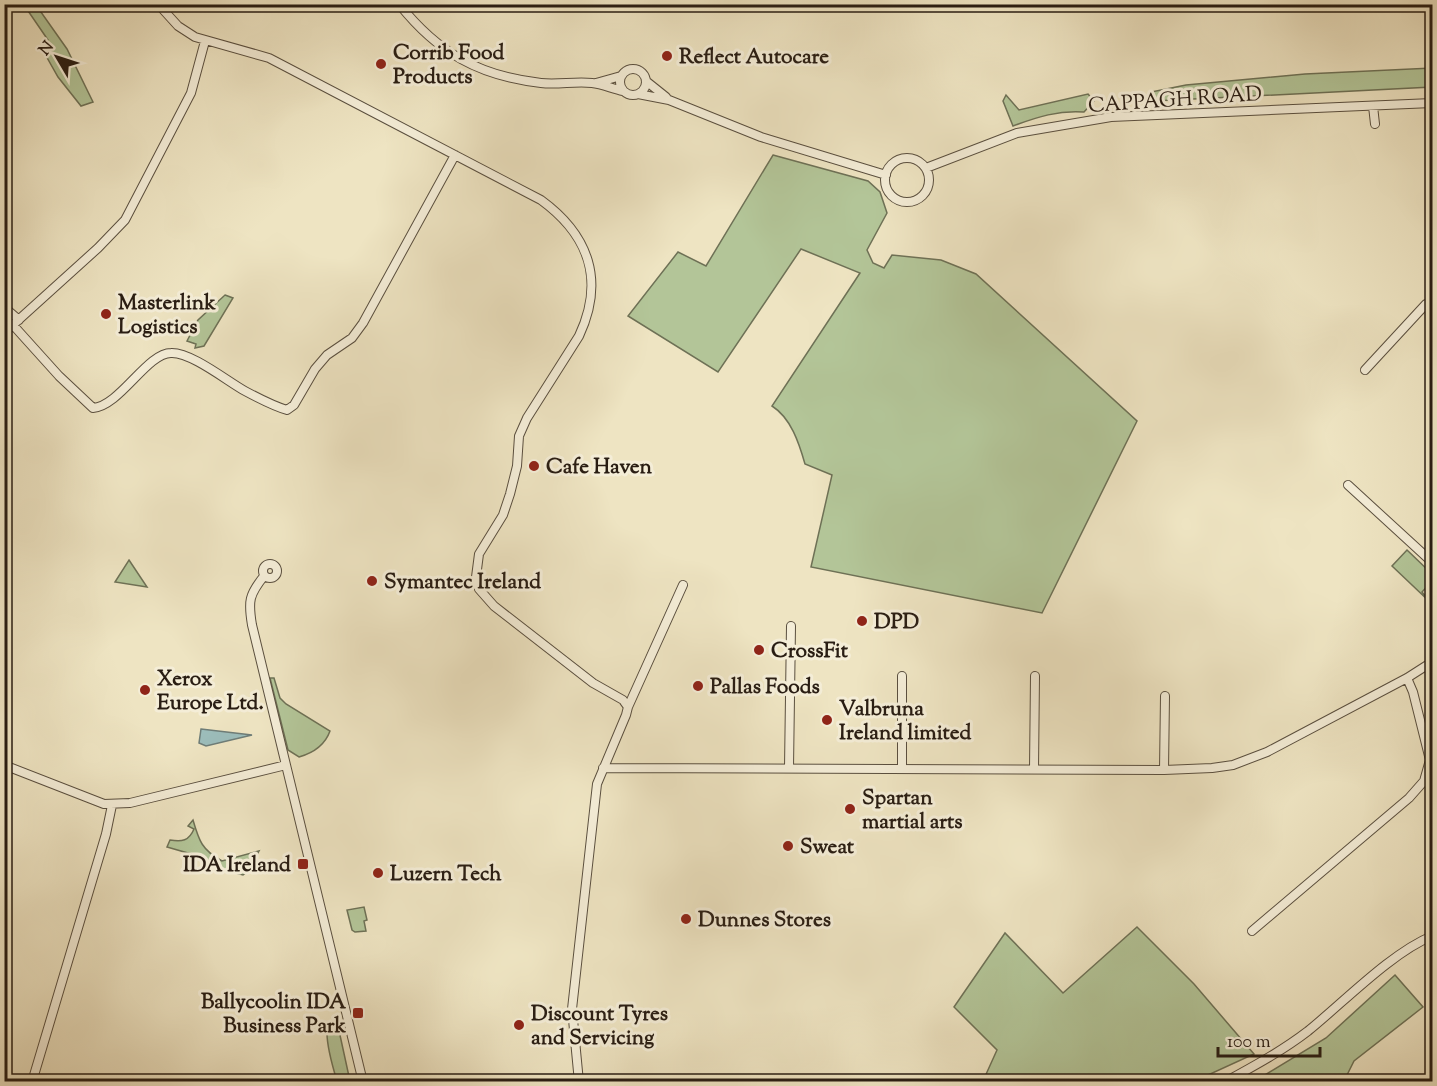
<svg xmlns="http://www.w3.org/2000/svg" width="1437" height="1086" font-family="'Sorts Mill Goudy',serif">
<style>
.green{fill:#b3c598;stroke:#6e7156;stroke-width:1.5}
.water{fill:#9cbdbb;stroke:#6e7d78;stroke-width:1.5}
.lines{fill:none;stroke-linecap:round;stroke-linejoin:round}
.minor-casing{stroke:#5a4f3f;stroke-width:10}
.minor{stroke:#f4edd7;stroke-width:8}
.poi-dot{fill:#8f2418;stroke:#f4edd7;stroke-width:2}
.labels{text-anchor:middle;stroke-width:6;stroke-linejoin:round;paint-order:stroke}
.poi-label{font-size:21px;font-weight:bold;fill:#291d13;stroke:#f4edd7;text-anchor:start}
.street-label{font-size:21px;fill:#291d13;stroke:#f4edd7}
</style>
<rect width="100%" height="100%" fill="#eee4c2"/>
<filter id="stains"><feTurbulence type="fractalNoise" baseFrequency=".00333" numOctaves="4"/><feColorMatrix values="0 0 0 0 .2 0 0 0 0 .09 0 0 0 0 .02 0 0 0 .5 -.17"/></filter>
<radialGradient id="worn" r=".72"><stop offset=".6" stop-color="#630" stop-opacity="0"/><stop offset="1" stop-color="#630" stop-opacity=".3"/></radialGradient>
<!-- green -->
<path class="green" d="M24 5H36L67 49 93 102 81 106 58 77 41 47 48 40Z
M1432 68V87L1154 101 1151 92 1186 85 1305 74Z
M1088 94 1094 101 1084 112C1059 110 1037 117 1013 126L1003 101 1006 95 1019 110Z
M773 155 868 181 880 192 887 213 867 250 873 263 884 268 892 255 941 260 976 274 1137 421 1042 613 811 567 832 475 805 464C799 443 791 418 772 406L860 273 801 249 718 372 628 316 678 252 706 266Z
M225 295 233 298 204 346 195 348 196 344 187 341 198 320Z
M1407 550 1432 574V581L1422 592 1432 604 1392 566Z
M129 560 147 587 115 582Z
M270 678H274L280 698 286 704 330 731C325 745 313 753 299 757L288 750Z
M193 820C199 841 202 850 222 861L259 851 248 871 243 875 209 866 205 858 167 847 170 840C182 842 189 841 194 829L188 826Z
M364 907 367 920 364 921 366 931 355 932 352 930 347 910Z
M1137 927 1194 984 1254 1054 1195 1081H983L997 1050 954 1007 1005 933 1063 993Z
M1395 975 1423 1007 1354 1061 1344 1081H1255L1326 1038Z
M328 1024 338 1026 350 1081H337C333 1068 324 1037 328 1024Z"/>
<!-- water -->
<path class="water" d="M201 729 252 735 206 746 199 743Z"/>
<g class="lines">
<!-- minor casing -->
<g class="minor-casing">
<path id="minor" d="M158 4 178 26 195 37 269 58 541 200C589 235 605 281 579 336L527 418 519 436 517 466 510 494 503 515 479 554 476 577 479 589 494 606 593 683 623 700 628 707
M399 4C438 53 479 76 541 83 558 85 575 81 592 83 602 84 613 89 623 91
M620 82a13 13 0 1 1 26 0a13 13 0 1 1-26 0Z
M646 81 666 97
M596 83 621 76
M638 94 669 100 761 137 886 175
M1373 106 1375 124
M885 180a22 22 0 1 1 44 0a22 22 0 1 1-44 0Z
M926 168 1017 133 1111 117 1432 103
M4 307 19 320
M13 325 59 376 93 408C120 406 147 353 171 353 191 352 227 381 245 391 258 398 273 406 287 410L294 405 315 369 327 355 352 338 363 323 455 155
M4 333 98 248 125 220 191 93 205 41
M1365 370 1426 304 1432 302
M1348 485 1432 562
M263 571a7 7 0 1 1 14 0a7 7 0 1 1-14 0Z
M264 576C249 595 248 601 252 625L363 1082
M4 765 104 804 130 803 286 765
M603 768 1164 770 1212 768 1233 765 1267 752 1407 678 1432 662
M789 768 791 626
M902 768V676
M1034 769 1035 676
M1164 770 1165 696
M1252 931 1409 798 1424 781 1430 760 1413 692 1407 678
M32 1082 106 834 112 805
M579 1082 572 1009 597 784 626 715 628 707 683 585
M1225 1082C1254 1066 1282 1051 1308 1031 1344 1002 1391 953 1432 936"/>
</g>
<!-- minor -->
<use href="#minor" class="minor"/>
</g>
<!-- markers -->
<g class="poi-dot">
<circle cx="667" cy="56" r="6"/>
<circle cx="381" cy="64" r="6"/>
<circle cx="106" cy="314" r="6"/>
<circle cx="534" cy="466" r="6"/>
<circle cx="372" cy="581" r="6"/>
<circle cx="862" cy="621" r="6"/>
<circle cx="759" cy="650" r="6"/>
<circle cx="698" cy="686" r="6"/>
<circle cx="145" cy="690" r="6"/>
<circle cx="827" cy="720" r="6"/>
<circle cx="850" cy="809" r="6"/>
<circle cx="788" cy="846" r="6"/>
<rect x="297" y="858" width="12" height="12" rx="3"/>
<circle cx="378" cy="873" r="6"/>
<circle cx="686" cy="919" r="6"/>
<rect x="352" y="1007" width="12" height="12" rx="3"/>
<circle cx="519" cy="1025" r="6"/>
</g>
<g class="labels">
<!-- poi labels -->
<g class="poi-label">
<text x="393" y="59">Corrib Food<tspan x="393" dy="24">Products</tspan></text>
<text x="679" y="63">Reflect Autocare</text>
<text x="118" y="309">Masterlink<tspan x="118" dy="24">Logistics</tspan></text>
<text x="546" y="473">Cafe Haven</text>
<text x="384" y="588">Symantec Ireland</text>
<text x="874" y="628">DPD</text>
<text x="771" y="657">CrossFit</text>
<text x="157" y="685">Xerox<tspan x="157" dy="24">Europe Ltd.</tspan></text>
<text x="710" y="693">Pallas Foods</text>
<text x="839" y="715">Valbruna<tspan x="839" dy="24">Ireland limited</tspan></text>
<text x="862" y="804">Spartan<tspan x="862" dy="24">martial arts</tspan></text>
<text x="800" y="853">Sweat</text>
<text x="291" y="871" text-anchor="end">IDA Ireland</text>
<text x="390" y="880">Luzern Tech</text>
<text x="698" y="926">Dunnes Stores</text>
<text x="346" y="1008" text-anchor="end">Ballycoolin IDA<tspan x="346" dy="24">Business Park</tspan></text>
<text x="531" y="1020">Discount Tyres<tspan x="531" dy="24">and Servicing</tspan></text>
</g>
<!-- street labels -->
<g class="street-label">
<text transform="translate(1175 99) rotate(-4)" y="7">CAPPAGH ROAD</text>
</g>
</g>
<!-- margin -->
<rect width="1437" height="1086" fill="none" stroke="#eee4c2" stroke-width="24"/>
<rect x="6" y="6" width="1425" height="1074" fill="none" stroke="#291d13" stroke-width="3"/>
<rect x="12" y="12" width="1413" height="1062" fill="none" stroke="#291d13" stroke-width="1.5"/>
<!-- north arrow -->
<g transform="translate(57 57) rotate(309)" stroke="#f4edd7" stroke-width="4.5" paint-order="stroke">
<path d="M0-4.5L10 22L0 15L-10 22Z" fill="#291d13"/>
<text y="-9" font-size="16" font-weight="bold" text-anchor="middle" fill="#291d13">N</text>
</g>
<!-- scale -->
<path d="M1218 1047v9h102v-9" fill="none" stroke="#291d13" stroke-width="3"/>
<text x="1227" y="1047" font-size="18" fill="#291d13" stroke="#f4edd7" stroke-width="4.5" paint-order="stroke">100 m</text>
<rect width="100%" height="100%" filter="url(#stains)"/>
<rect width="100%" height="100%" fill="url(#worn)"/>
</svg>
